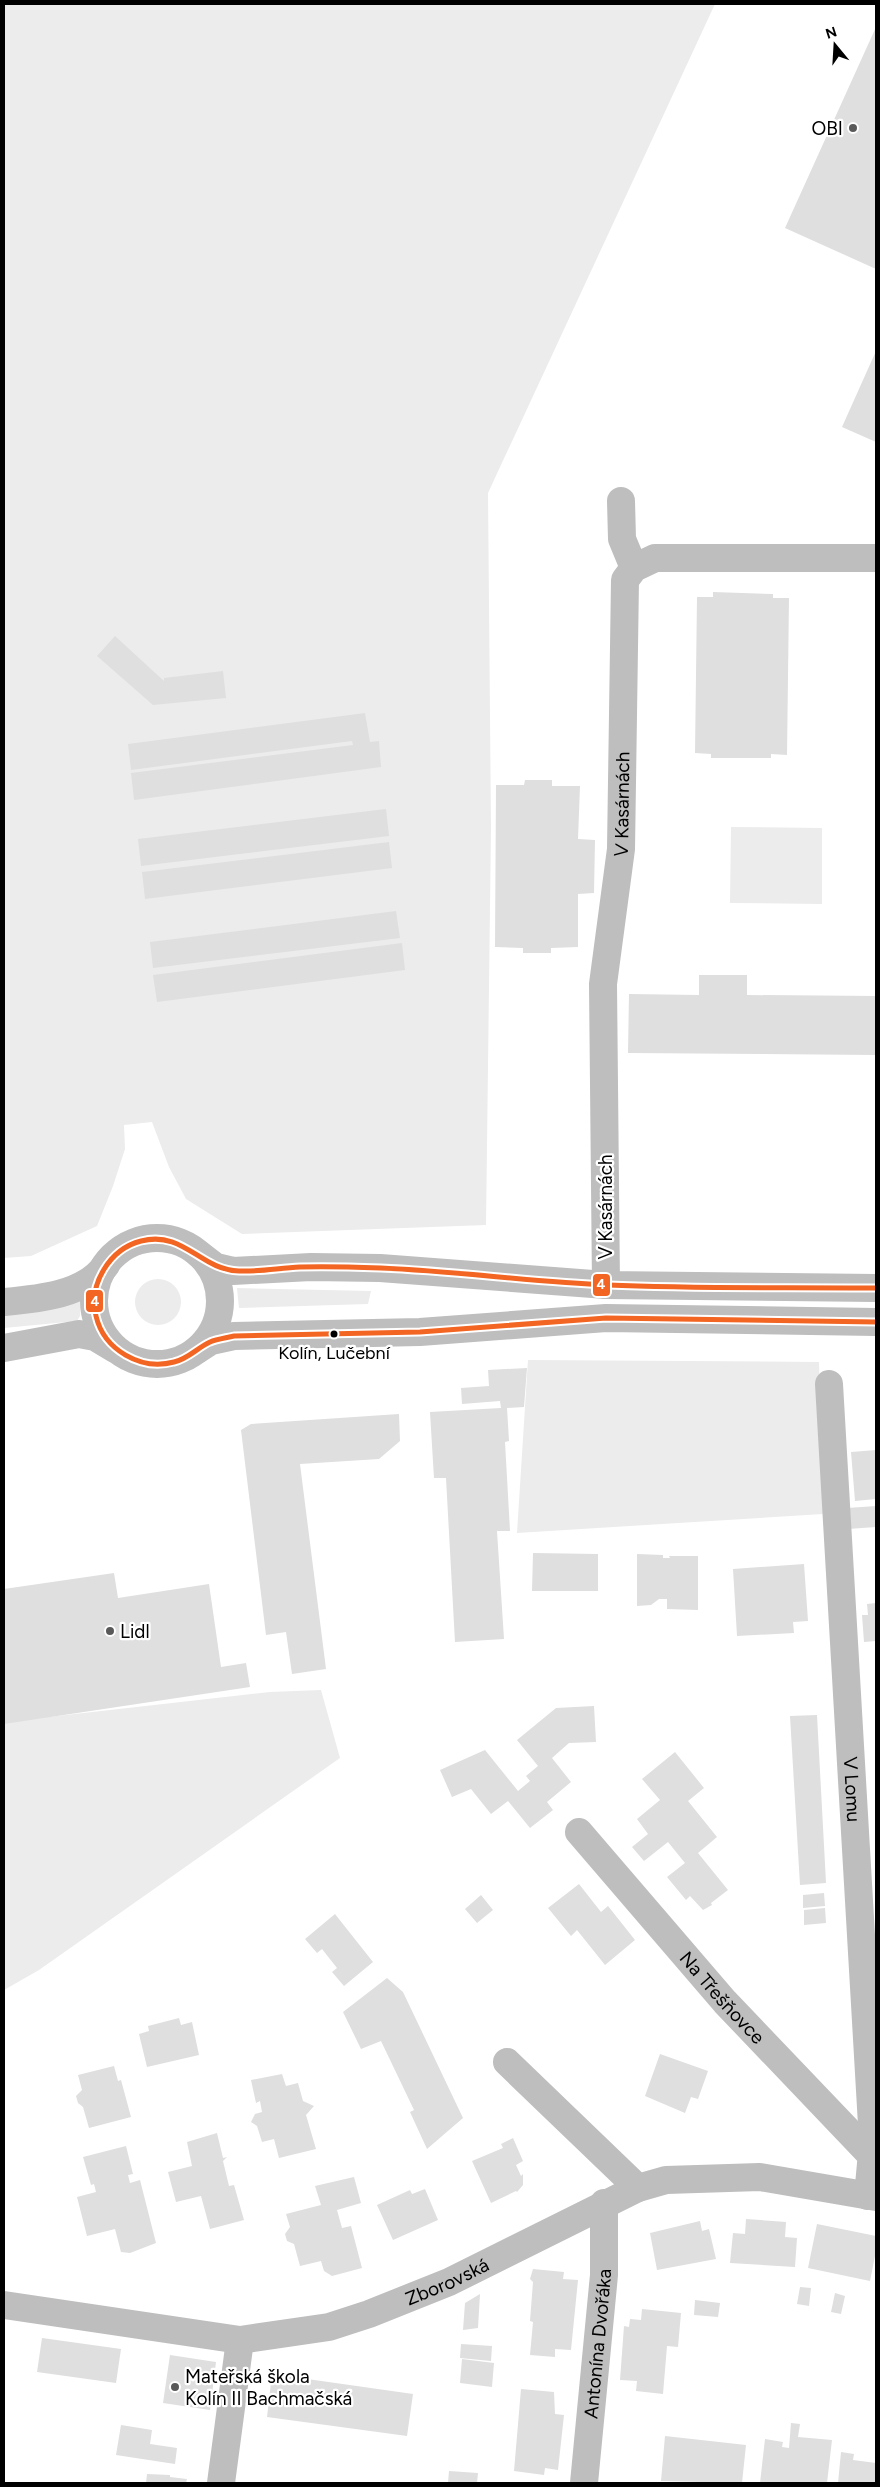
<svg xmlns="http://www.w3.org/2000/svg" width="880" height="2487" font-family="Figtree,sans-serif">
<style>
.green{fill:#ececec}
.building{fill:#dfdfdf}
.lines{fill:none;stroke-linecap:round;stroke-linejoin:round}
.minor{stroke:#bebebe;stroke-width:28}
.bus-1-casing{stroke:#fff;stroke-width:9}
.bus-1{stroke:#f26522;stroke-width:5}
.poi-dot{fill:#595959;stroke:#fff;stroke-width:2}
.bus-dot{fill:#000;stroke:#fff;stroke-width:2}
.labels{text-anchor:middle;stroke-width:4.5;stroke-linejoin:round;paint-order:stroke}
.bus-label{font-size:18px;fill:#000;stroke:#fff}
.poi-label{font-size:19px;fill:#000;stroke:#fff;text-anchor:start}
.street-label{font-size:19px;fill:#000;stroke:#fff}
.line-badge{stroke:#fff;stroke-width:2}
.badge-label{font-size:14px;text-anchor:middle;font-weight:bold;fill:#fff}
</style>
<rect width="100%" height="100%" fill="#fff"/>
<!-- green -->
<path class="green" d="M4 4H715L488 493 491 827 486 1225 242 1234 186 1199 169 1167 152 1122 124 1125 125 1149 113 1186 97 1226 31 1256 4 1258Z
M731 827 822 828V904L730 903Z
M135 1302a23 23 0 1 1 46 0a23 23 0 1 1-46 0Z
M237 1288 371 1291 368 1304 239 1308Z
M69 1300 81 1301 80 1316 77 1321 4 1328V1312Z
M528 1360 819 1362 823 1514 517 1533Z
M321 1690 340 1758 39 1970 4 1990V1722L270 1692Z"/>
<!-- building -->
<path class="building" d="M876 27V269L785 228Z
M876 351V442L842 427Z
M713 592 773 594V598H789L787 755 771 754V758H711V754L695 753 697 597H713Z
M115 636 164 681V678L223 671 226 698 153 705 97 656Z
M365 713 370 742 379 741 381 767 134 800 131 773 353 745 352 741 131 770 128 744Z
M525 780H552V786H580L578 839 595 840 594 893 578 894V947L551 948V953H523V948L495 947 496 785H524Z
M386 809 389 836 141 866 138 839Z
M389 842 392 868 145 899 142 872Z
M396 911 400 938 153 968 150 942Z
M402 943 405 970 157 1002 153 975Z
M699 975H747V995L876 996V1055L628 1053 629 994 699 995Z
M527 1368 524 1407 507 1408 509 1441 505 1442 510 1531H497L504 1639 455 1642 446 1478H434L430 1412 501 1408 500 1401 462 1404 461 1388 489 1386 488 1370Z
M399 1414 400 1441 379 1459 300 1464 326 1669 292 1674 286 1632 266 1635 241 1430 251 1424Z
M876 1450V1499L855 1501 851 1452Z
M876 1506V1527L848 1529 847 1508Z
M533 1553 598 1554V1591H532Z
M637 1554 663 1555V1558H670L669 1556H698V1610L667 1609V1599H659L651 1605 637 1606Z
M804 1564 808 1621 793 1622 794 1633 737 1636 733 1569Z
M114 1573 118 1598 209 1584 221 1667 246 1663 250 1687 4 1724V1589Z
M876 1603V1641L864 1642 862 1615H868L867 1604Z
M594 1706 596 1742 569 1743 552 1758 571 1782 547 1802 553 1810 530 1828 508 1801 491 1814 471 1789 452 1797 440 1770 485 1750 518 1791 530 1781 526 1776 538 1766 517 1740 556 1708Z
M817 1715 826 1883 800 1885 790 1716Z
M675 1752 704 1788 688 1801 717 1837 698 1853 728 1890 711 1903 712 1905 703 1910 690 1896 686 1900 667 1877 685 1863 668 1842 644 1861 632 1847 648 1834 637 1819 660 1800 642 1779Z
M579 1884 601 1912 608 1906 635 1940 605 1965 577 1930 571 1936 548 1908Z
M824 1893 825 1906 803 1908V1895Z
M481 1895 493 1910 477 1923 465 1909Z
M825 1908 826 1923 804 1925V1910Z
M335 1914 373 1962 344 1986 332 1972 337 1968 322 1949 317 1953 305 1939Z
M387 1978 403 1992 463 2118 427 2149 410 2112 414 2110 381 2041 361 2049 343 2012Z
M179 2018 181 2025 192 2022 199 2055 147 2067 139 2034 149 2031 148 2026Z
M660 2054 708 2071 698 2099 691 2097 685 2113 645 2096Z
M114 2066 118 2081 121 2080 131 2117 89 2128 83 2107 78 2103 76 2096 82 2090 78 2075Z
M282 2074 286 2086 298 2083 303 2101 314 2106 306 2115 316 2149 279 2158 274 2139 262 2142 257 2126 251 2122 255 2114 262 2112 260 2101 256 2103 251 2080Z
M217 2133 223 2158 227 2157 223 2161 229 2186 234 2185 244 2220 210 2229 201 2196 176 2202 168 2172 192 2166 187 2142Z
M513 2138 523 2161 516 2165 521 2176 523 2174V2185L517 2192 516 2191 491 2203 472 2161 503 2148 501 2144Z
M126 2146 133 2174 128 2175 130 2183 140 2180 156 2243 130 2253 121 2252 115 2229 87 2236 77 2197 96 2192 94 2184 91 2185 83 2157Z
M354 2177 361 2203 337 2210 342 2228 351 2226 362 2268 332 2276 324 2271 321 2261 300 2266 294 2244 287 2241 285 2234 290 2227 286 2214 321 2205 315 2186Z
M425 2189 438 2220 393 2240 377 2205 410 2190 412 2194Z
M746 2219 786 2222 785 2237 797 2238 795 2267 730 2263 733 2233 745 2234Z
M700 2221 702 2231 709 2229 716 2259 657 2270 650 2233Z
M817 2224 876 2236V2251L870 2281 808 2268Z
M533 2269 564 2272 563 2279 578 2280 571 2350 555 2349V2357L530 2355 533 2322 530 2321 533 2282 530 2279Z
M800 2287 811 2288 809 2306 797 2304Z
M835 2293 845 2296 841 2314 831 2312Z
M480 2294 478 2328 463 2330 465 2303Z
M695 2300 720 2303 718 2317 694 2315Z
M642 2309 681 2313 678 2347 667 2346 663 2394 636 2391 637 2381 620 2380 624 2326 629 2327 630 2319 641 2320Z
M42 2338 121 2349 116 2383 37 2372Z
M461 2344 492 2346 491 2361 460 2358Z
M170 2355 216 2362 210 2410 163 2403Z
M462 2359 494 2363 492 2387 460 2383Z
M272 2374 413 2394 407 2436 267 2417Z
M521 2389 554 2392 555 2414 564 2415 558 2470 545 2468 544 2475 514 2471Z
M791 2423 800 2424 798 2437 832 2440 827 2483H760L765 2439 783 2442 782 2447 789 2448Z
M121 2425 152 2430 150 2444 177 2448 175 2464 116 2455Z
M665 2436 746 2445 742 2483 661 2481Z
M841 2452 854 2454 853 2460 876 2463V2483H838Z
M449 2471 478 2473 477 2483H448Z
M147 2474 170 2475V2477L187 2479 186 2483H146Z"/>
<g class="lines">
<!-- minor -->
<g class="minor">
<path d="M621 501 622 539 634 568"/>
<circle cx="157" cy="1301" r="63"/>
<path d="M199 1254 216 1267 233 1271 311 1267 380 1268 606 1285 876 1288"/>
<path id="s1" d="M606 1285 603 984 621 849 625 580 634 568 655 558H876"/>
<path d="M4 1302C38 1299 85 1295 106 1265"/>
<path d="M4 1348 79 1334 95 1337 115 1349"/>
<path d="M197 1350 211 1341 234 1336 420 1332 606 1318 876 1322"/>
<path id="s2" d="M829 1384 873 2142 868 2196"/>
<path id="s3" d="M579 1832 725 2002 872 2156"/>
<path d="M507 2062 638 2188"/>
<path id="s4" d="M4 2305 240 2340 329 2327 369 2314 449 2282 638 2188 666 2180 760 2177 876 2197"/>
<path d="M221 2483 240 2340"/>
<path id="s5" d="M584 2483 604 2275V2203"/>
</g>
<!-- bus-1 casing -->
<g class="bus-1-casing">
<path id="bus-1" d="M876 1288C787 1287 697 1289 608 1285 532 1282 456 1271 381 1268 354 1267 327 1266 300 1267 279 1268 259 1272 239 1271 200 1270 184 1230 141 1241 110 1249 88 1284 96 1316 104 1350 141 1371 174 1362 188 1359 197 1348 210 1342 217 1339 226 1338 234 1336L420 1332 606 1318 876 1322"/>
</g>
<!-- bus-1 -->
<use href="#bus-1" class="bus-1"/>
</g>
<!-- markers -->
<g class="poi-dot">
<circle cx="853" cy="128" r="5"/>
<circle cx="110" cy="1631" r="5"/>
<circle cx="175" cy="2387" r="5"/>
</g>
<circle class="bus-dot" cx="334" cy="1334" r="4.5"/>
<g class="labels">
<!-- bus labels -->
<g class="bus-label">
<text x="334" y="1359">Kolín, Lučební</text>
</g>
<!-- poi labels -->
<g class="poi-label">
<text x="843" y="135" text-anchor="end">OBI</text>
<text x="120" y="1638">Lidl</text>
<text x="185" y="2383">Mateřská škola<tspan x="185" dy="22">Kolín II Bachmačská</tspan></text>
</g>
<!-- street labels -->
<g class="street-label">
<text dy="7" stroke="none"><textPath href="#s1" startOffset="482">V Kasárnách</textPath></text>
<text transform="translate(605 1207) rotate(-90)" y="7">V Kasárnách</text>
<text dy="7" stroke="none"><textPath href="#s2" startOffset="406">V Lomu</textPath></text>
<text dy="7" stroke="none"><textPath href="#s3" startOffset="219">Na Třešňovce</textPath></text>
<text dy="7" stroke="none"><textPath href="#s4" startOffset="455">Zborovská</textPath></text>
<text dy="7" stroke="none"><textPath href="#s5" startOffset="140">Antonína Dvořáka</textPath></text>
</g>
</g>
<g class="line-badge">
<rect x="592" y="1273" width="19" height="24" rx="5" fill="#f26522"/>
<rect x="85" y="1289" width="19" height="24" rx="5" fill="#f26522"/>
</g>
<g class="badge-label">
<text x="601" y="1289">4</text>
<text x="95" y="1306">4</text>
</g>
<!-- border -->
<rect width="880" height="2487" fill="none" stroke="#000000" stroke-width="10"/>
<!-- north arrow -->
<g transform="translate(835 45) rotate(342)" stroke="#ffffff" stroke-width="4" paint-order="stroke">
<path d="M0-4L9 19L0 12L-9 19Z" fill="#000000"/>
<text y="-8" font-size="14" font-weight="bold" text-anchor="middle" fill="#000000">N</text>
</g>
</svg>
